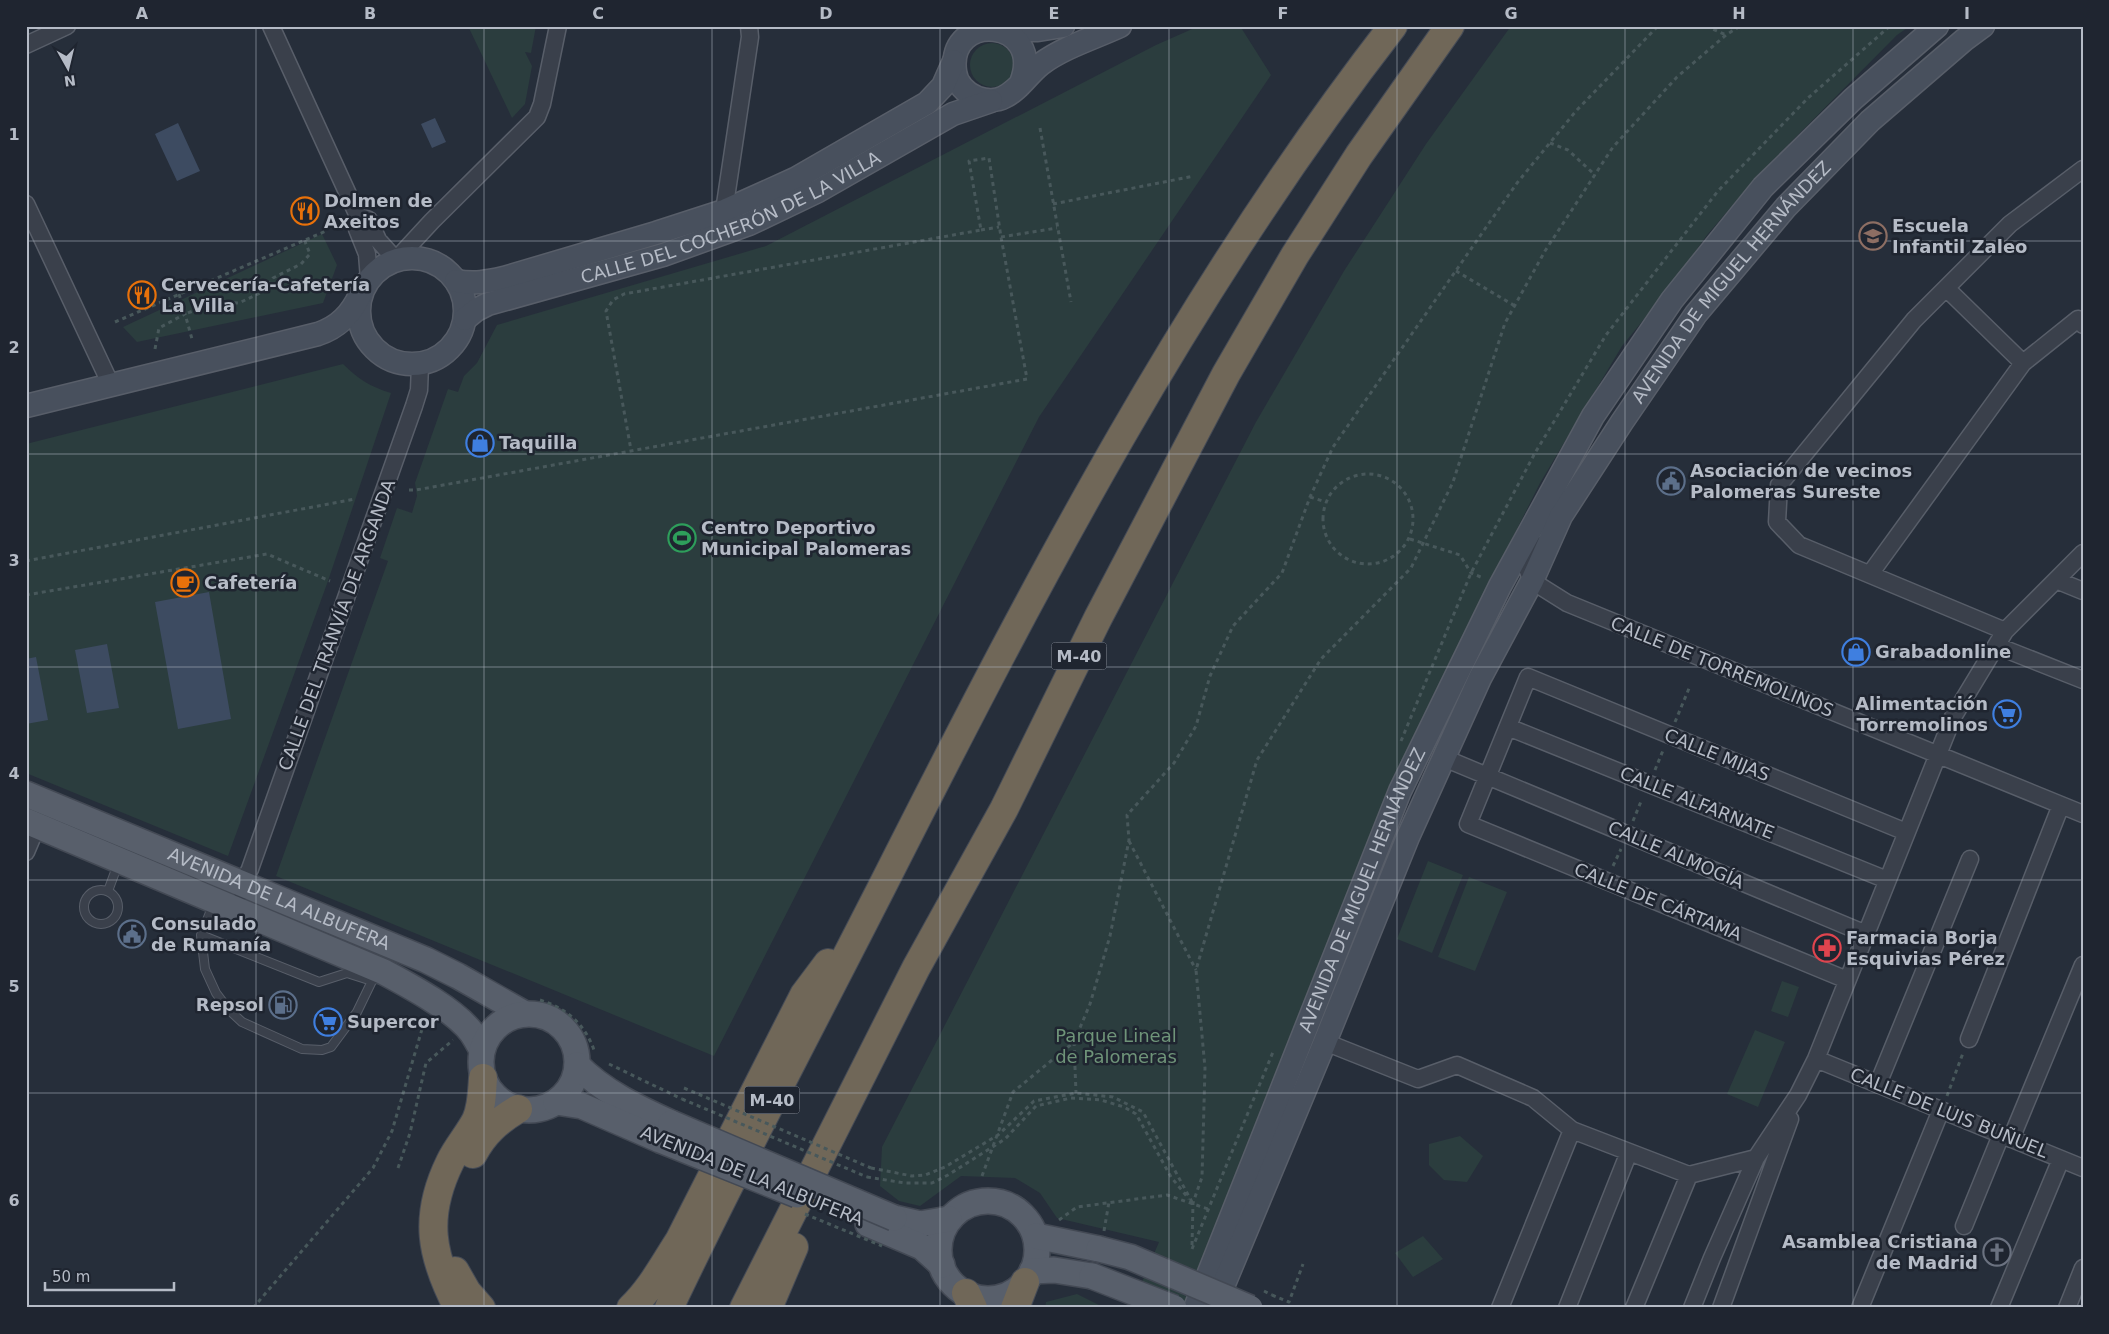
<svg xmlns="http://www.w3.org/2000/svg" width="2109" height="1334" font-family="'DejaVu Sans',sans-serif">
<style>
.green{fill:#2b3d3e}
.water{fill:#3d4b61}
.lines{fill:none;stroke-linecap:round;stroke-linejoin:round}
.lane-casing{stroke:#585e69;stroke-width:10}
.street-casing{stroke:#585e69;stroke-width:19}
.secondary-casing{stroke:#585e69;stroke-width:25}
.primary-casing{stroke:#434954;stroke-width:28}
.highway-casing{stroke:#454b56;stroke-width:30}
.path{stroke:#48585b;stroke-width:3;stroke-dasharray:4 4;stroke-linecap:butt}
.lane{stroke:#3a404b;stroke-width:8}
.street{stroke:#3a404b;stroke-width:16}
.secondary{stroke:#48505d;stroke-width:22}
.primary{stroke:#585f6b;stroke-width:25}
.highway{stroke:#706758;stroke-width:28}
.primary-bridge-casing{stroke:#434954;stroke-width:28;stroke-linecap:butt}
.path-bridge{stroke:#48585b;stroke-width:3;stroke-dasharray:4 4;stroke-linecap:butt}
.primary-bridge{stroke:#585f6b;stroke-width:25}
.grid{fill:none;stroke:#b5bbc6;stroke-width:1;stroke-opacity:0.55}
.labels{text-anchor:middle;stroke-width:5;stroke-linejoin:round;paint-order:stroke}
.shield{fill:#1f2530;stroke:#888e99;stroke-width:1}
.shield-label{font-size:16px;font-weight:bold;fill:#b5bbc6}
.poi-label{font-size:18px;font-weight:bold;fill:#b5bbc6;stroke:#1f2530;text-anchor:start}
.street-label{font-size:18px;fill:#b5bbc6;stroke:#1f2530}
.park-label{font-size:18px;fill:#6f9479;stroke:#1f2530}
.neatline{fill:none;stroke:#b5bbc6;stroke-width:2}
.grid-label{font-size:16px;text-anchor:middle;font-weight:bold;fill:#b5bbc6}
</style>
<rect width="100%" height="100%" fill="#262e3a"/>
<!-- green -->
<path class="green" d="M468 26H536L531 53 525 52 532 66 525 104 512 118Z
M1199 26H1240L1271 75 1039 417 714 1056 276 876 388 561 380 558 397 508 412 513 417 496 415 483 448 389 458 392 464 376 477 363 497 325 766 246 1156 45Z
M1511 26H1910L1897 35 1764 169 1707 235 1667 291 1622 346 1540 483 1448 667 1184 1308H1131L1159 1242 1057 1218 1040 1193 1015 1178 961 1176 920 1206 899 1201 880 1186 882 1147 1256 422 1344 271 1426 144Z
M970 65a22 22 0 1 1 44 0a22 22 0 1 1-44 0Z
M322 234 337 265 323 303 137 342 123 327Z
M343 364C358 379 371 387 391 393L328 581 228 856 26 773V444Z
M1428 861 1463 875 1432 953 1397 939Z
M1469 877 1507 892 1475 971 1438 957Z
M1782 981 1799 987 1788 1017 1771 1011Z
M1755 1030 1785 1042 1758 1107 1727 1094Z
M1460 1136 1483 1156 1467 1182 1444 1180 1429 1165V1144Z
M1423 1236 1443 1259 1413 1277 1395 1253Z
M1077 1294 1105 1308H1045L1046 1302Z"/>
<!-- water -->
<path class="water" d="M435 118 446 142 432 148 421 124Z
M178 123 200 171 177 181 155 134Z
M209 592 231 719 178 729 155 602Z
M107 644 119 708 87 713 75 650Z
M36 657 48 720 26 724V659Z"/>
<g class="lines">
<!-- lane casing -->
<g class="lane-casing">
<path id="lane" d="M84 907a17 17 0 1 1 34 0a17 17 0 1 1-34 0Z
M108 891 118 864
M213 905 201 935 205 969 216 993 228 1009 242 1022 302 1049 322 1050 331 1047 357 1012 372 981 381 975
M201 935 319 982 347 973 372 981"/>
</g>
<!-- street casing -->
<g class="street-casing">
<path id="street" d="M271 26 358 216 357 229 367 254 369 279
M26 45 67 26
M26 204 111 385
M724 211 750 37 749 26
M358 216 369 220 378 240 396 260 432 221 537 117 542 104 558 26
M1946 288 2023 363 2078 319 2083 325
M1534 543 1524 561 1532 581 1567 603 2083 814
M1870 574 2023 363
M2056 580 2083 591
M2005 631 1799 545 1777 522 1779 485 1914 320 2010 224 2083 169
M1997 646 2083 680
M1508 727 1887 880
M1444 758 1866 934
M26 852 37 826
M242 892 243 883 250 869 414 406 419 390 420 365
M1847 980 1468 824 1528 677 1906 832
M1969 1039 2061 805
M1325 1042 1418 1079 1457 1065 1533 1098 1572 1130 1689 1175 1756 1158
M1816 1059 2083 1168
M1878 1084 1970 859
M2011 1139 2083 965
M1964 1226 2001 1135
M1500 1308 1572 1130
M1567 1308 1629 1152
M1634 1308 1689 1175
M1692 1308 1712 1258 1756 1158 1798 1095 1816 1059 1953 717 2005 631 2083 553
M1721 1308 1790 1119
M1860 1308 1941 1110
M1999 1308 2061 1159
M2067 1308 2083 1268"/>
</g>
<!-- secondary casing -->
<g class="secondary-casing">
<g id="secondary">
<path d="M1000 30H1038L1063 26"/>
<path d="M1021 83C1046 18 947 10 955 71 956 83 966 94 978 98 986 101 997 101 1004 97 1019 90 1028 74 1041 64 1064 47 1094 38 1120 26"/>
<circle cx="412" cy="311" r="53"/>
<path d="M456 281C474 284 487 282 504 278L656 233 724 211 795 179 927 103 943 86 954 61"/>
<path id="s1" d="M465 319 476 310 488 304 663 255 749 224 818 191 953 114 991 101"/>
<path d="M26 406 318 334C339 327 351 314 360 295"/>
<path id="s2" d="M1195 1308 1400 791 1500 586 1593 416 1672 300 1763 187 1853 99 1937 26"/>
<path id="s3" d="M1214 1308 1325 1042 1408 837 1480 678 1532 581 1561 516 1622 422 1696 314 1786 207 1870 121 1964 40 1983 26"/>
</g>
</g>
<!-- primary casing -->
<g class="primary-casing">
<g id="primary">
<path id="s4" d="M26 794 426 960 458 976 525 1014"/>
<path d="M26 821 384 972C410 986 455 1010 472 1033 476 1039 479 1045 482 1050"/>
<circle cx="529" cy="1062" r="48"/>
<path d="M577 1065C603 1092 638 1108 671 1123"/>
<path d="M556 1102 582 1106 660 1140"/>
<circle cx="988" cy="1250" r="49"/>
<path d="M894 1218 920 1224 949 1219"/>
<path d="M868 1224 922 1247 942 1265"/>
<path d="M1036 1236 1099 1249"/>
<path d="M1032 1271 1054 1270 1092 1276"/>
</g>
</g>
<!-- highway casing -->
<g class="highway-casing">
<path id="highway" d="M473 1154C484 1133 498 1121 518 1109
M455 1271 467 1292 481 1308
M966 1293 973 1308
M458 1308C431 1256 423 1217 450 1162 457 1147 469 1134 476 1120 482 1107 482 1092 483 1078
M631 1308C651 1289 664 1264 679 1241L804 995 828 963
M669 1308C739 1160 816 1017 890 871 1038 579 1191 286 1393 26
M744 1308 916 968 1004 809 1098 618 1226 374 1295 255 1359 155 1450 26
M768 1308 794 1247
M1015 1308 1025 1282"/>
</g>
<!-- path -->
<path class="path" d="M1706 26 1726 35
M1040 128 1071 302
M1550 143 1568 150 1595 175
M1053 204 1194 176
M981 230 999 227
M1001 237 1057 228
M1456 271 1515 306
M179 294 185 314 217 302 239 303 264 291 273 278 301 264 310 254 304 239
M115 322 326 231
M155 349 159 328 185 314 192 339
M1323 519a45 45 0 1 1 90 0a45 45 0 1 1-90 0Z
M409 490H416L1027 379 1001 237 989 158 969 161 981 230 624 294 613 300 606 311 631 450
M1310 497 1326 502
M1410 539 1460 555 1471 573 1483 578
M26 561 355 499
M26 595 267 554 330 581
M1675 722 1690 686
M1401 741 1471 573 1535 453 1606 335 1718 191 1808 98 1890 26
M1655 770 1664 748
M1633 821 1642 799
M1129 841 1196 970
M1613 866 1621 849
M540 1000C568 1009 586 1025 595 1053
M1074 1042 1076 1093
M609 1064 682 1099
M1947 1096 1963 1053
M398 1168 410 1133 426 1063 453 1040
M871 1168 912 1176 925 1175 945 1167 998 1135 1034 1101 1076 1093 1113 1097 1143 1112 1192 1202
M982 1176 1013 1092 1074 1042 1090 1004 1110 936 1129 840 1127 815 1174 763 1196 726 1210 676 1233 626 1282 573 1310 497 1333 447 1517 183 1576 111 1658 26
M867 1177 905 1183H932L948 1175 1005 1139 1036 1106 1071 1098 1101 1100 1124 1107 1136 1114 1171 1177 1189 1199
M1059 1220 1077 1207 1167 1195 1208 1209
M1104 1231 1109 1202
M1192 1245 1193 1203 1202 1177 1205 1068 1196 970 1257 760 1321 659 1411 568 1453 482 1505 323 1545 251 1613 147 1677 77 1726 35 1740 26
M1192 1249 1273 1052
M1272 1295 1289 1302 1303 1264
M253 1308 373 1168 392 1131 425 1019"/>
<!-- lane -->
<use href="#lane" class="lane"/>
<!-- street -->
<use href="#street" class="street"/>
<!-- secondary -->
<use href="#secondary" class="secondary"/>
<!-- primary -->
<use href="#primary" class="primary"/>
<!-- highway -->
<use href="#highway" class="highway"/>
<!-- primary-bridge casing -->
<g class="primary-bridge-casing">
<path id="primary-bridge" d="M671 1123 894 1218
M660 1140 797 1195
M1099 1249 1130 1257 1250 1308
M1092 1276 1174 1308"/>
</g>
<!-- path-bridge -->
<path class="path-bridge" d="M684 1088 871 1168
M682 1099 867 1177
M805 1214 882 1246
M1264 1291 1272 1295"/>
<!-- primary-bridge -->
<use href="#primary-bridge" class="primary-bridge"/>
</g>
<!-- grid -->
<path class="grid" d="M256 26V1308M484 26V1308M712 26V1308M940 26V1308M1169 26V1308M1397 26V1308M1625 26V1308M1853 26V1308M26 241H2083M26 454H2083M26 667H2083M26 880H2083M26 1093H2083"/>
<!-- icons -->
<defs>
<g id="restaurant-ring" transform="scale(1.4375)"><circle r="9.5" fill="#1f2530" stroke="#e8710a" stroke-width="1.5"/><path d="M-5-6h1v4h1v-4h1v4h1v-4h1v5L-1.5 .5V6h-2V.5L-5-1ZM5-6V6H3V1.5H1.5Q1.5-4 5-6Z" fill="#e8710a"/></g>
<g id="school-ring" transform="scale(1.4375)"><circle r="9.5" fill="#1f2530" stroke="#8d6e63" stroke-width="1.5"/><path d="M0-5L7-2L0 1L-7-2ZM-4 1L0 2.5L4 1V4Q0 6-4 4Z" fill="#8d6e63"/></g>
<g id="shop-ring" transform="scale(1.4375)"><circle r="9.5" fill="#1f2530" stroke="#3f7fe0" stroke-width="1.5"/><path d="M-5-2.5h2.3a2.7 3.5 0 0 1 5.4 0H5L5.5 6h-11ZM-1.5-2.5h3a1.5 2.3 0 0 0-3 0Z" fill="#3f7fe0"/></g>
<g id="civic-ring" transform="scale(1.4375)"><circle r="9.5" fill="#1f2530" stroke="#5c6f8a" stroke-width="1.5"/><path d="M-.6-6.5H3V-4.5H.6V-3L4-1V1h2V6H-6V1h2V-1L-.6-3ZM-1.2 2.5V6h2.4V2.5Z" fill="#5c6f8a"/></g>
<g id="stadium-ring" transform="scale(1.4375)"><circle r="9.5" fill="#1f2530" stroke="#2e9e5b" stroke-width="1.5"/><path d="M0-5a6.5 5 0 1 0 0 10a6.5 5 0 1 0 0-10ZM-3.5-1.8h7v3.6h-7Z" fill="#2e9e5b"/></g>
<g id="cafe-ring" transform="scale(1.4375)"><circle r="9.5" fill="#1f2530" stroke="#e8710a" stroke-width="1.5"/><path d="M-5.5-4.5H6V0H3Q3 3.5 0 3.5H-2.5Q-5.5 3.5-5.5 0ZM3-3.2v2h1.7v-2ZM-6 4.5H4V6H-6Z" fill="#e8710a"/></g>
<g id="supermarket-ring" transform="scale(1.4375)"><circle r="9.5" fill="#1f2530" stroke="#3f7fe0" stroke-width="1.5"/><path d="M-6-5.5h2.5l.6 2H6L4.5 2H-2.5L-4.4-4H-6ZM-1.5 3.2a1.3 1.3 0 1 0 .1 0ZM3 3.2a1.3 1.3 0 1 0 .1 0Z" fill="#3f7fe0"/></g>
<g id="pharmacy-ring" transform="scale(1.4375)"><circle r="9.5" fill="#1f2530" stroke="#e0444e" stroke-width="1.5"/><path d="M-2-6h4v4h4v4h-4v4h-4v-4h-4v-4h4Z" fill="#e0444e"/></g>
<g id="fuel-ring" transform="scale(1.4375)"><circle r="9.5" fill="#1f2530" stroke="#5c6f8a" stroke-width="1.5"/><path d="M-5.5-6h7V0h2V4h1.3V-2.5L3-4.5l.8-.8L6-3V5H2.5V1h-1V6h-7ZM-4.2-4.7v3.2H.2V-4.7Z" fill="#5c6f8a"/></g>
<g id="church-ring" transform="scale(1.4375)"><circle r="9.5" fill="#1f2530" stroke="#6b7280" stroke-width="1.5"/><path d="M-1.2-6h2.4v3.5h3.3v2.4h-3.3V6h-2.4V-.1h-3.3v-2.4h3.3Z" fill="#6b7280"/></g>
</defs>
<g fill-rule="evenodd">
<use href="#restaurant-ring" x="305" y="211"/>
<use href="#school-ring" x="1873" y="236"/>
<use href="#restaurant-ring" x="142" y="295"/>
<use href="#shop-ring" x="480" y="443"/>
<use href="#civic-ring" x="1671" y="481"/>
<use href="#stadium-ring" x="682" y="538"/>
<use href="#cafe-ring" x="185" y="583"/>
<use href="#shop-ring" x="1856" y="652"/>
<use href="#supermarket-ring" x="2007" y="714"/>
<use href="#civic-ring" x="132" y="934"/>
<use href="#pharmacy-ring" x="1827" y="948"/>
<use href="#fuel-ring" x="283" y="1005"/>
<use href="#supermarket-ring" x="328" y="1022"/>
<use href="#church-ring" x="1997" y="1252"/>
</g>
<g class="labels">
<!-- shield labels -->
<g class="shield">
<rect x="1051.5" y="642.5" width="55" height="27" rx="4"/>
<rect x="744.5" y="1086.5" width="55" height="27" rx="4"/>
</g>
<g class="shield-label">
<text x="1079" y="662">M-40</text>
<text x="772" y="1106">M-40</text>
</g>
<!-- poi labels -->
<g class="poi-label">
<text x="324" y="207">Dolmen de<tspan x="324" dy="21">Axeitos</tspan></text>
<text x="1892" y="232">Escuela<tspan x="1892" dy="21">Infantil Zaleo</tspan></text>
<text x="161" y="291">Cervecería-Cafetería<tspan x="161" dy="21">La Villa</tspan></text>
<text x="499" y="449">Taquilla</text>
<text x="1690" y="477">Asociación de vecinos<tspan x="1690" dy="21">Palomeras Sureste</tspan></text>
<text x="701" y="534">Centro Deportivo<tspan x="701" dy="21">Municipal Palomeras</tspan></text>
<text x="204" y="589">Cafetería</text>
<text x="1875" y="658">Grabadonline</text>
<text x="1988" y="710" text-anchor="end">Alimentación<tspan x="1988" dy="21">Torremolinos</tspan></text>
<text x="151" y="930">Consulado<tspan x="151" dy="21">de Rumanía</tspan></text>
<text x="1846" y="944">Farmacia Borja<tspan x="1846" dy="21">Esquivias Pérez</tspan></text>
<text x="264" y="1011" text-anchor="end">Repsol</text>
<text x="347" y="1028">Supercor</text>
<text x="1978" y="1248" text-anchor="end">Asamblea Cristiana<tspan x="1978" dy="21">de Madrid</tspan></text>
</g>
<!-- street labels -->
<g class="street-label">
<text dy="6" stroke="none"><textPath href="#s1" startOffset="286">CALLE DEL COCHERÓN DE LA VILLA</textPath></text>
<text dy="6" stroke="none"><textPath href="#s3" startOffset="1155">AVENIDA DE MIGUEL HERNÁNDEZ</textPath></text>
<text transform="translate(337 625) rotate(-70)" y="6">CALLE DEL TRANVÍA DE ARGANDA</text>
<text transform="translate(1722 667) rotate(22)" y="6">CALLE DE TORREMOLINOS</text>
<text transform="translate(1717 755) rotate(22)" y="6">CALLE MIJAS</text>
<text transform="translate(1697 803) rotate(22)" y="6">CALLE ALFARNATE</text>
<text transform="translate(1676 855) rotate(23)" y="6">CALLE ALMOGÍA</text>
<text dy="6" stroke="none"><textPath href="#s2" startOffset="450">AVENIDA DE MIGUEL HERNÁNDEZ</textPath></text>
<text dy="6" stroke="none"><textPath href="#s4" startOffset="274">AVENIDA DE LA ALBUFERA</textPath></text>
<text transform="translate(1658 902) rotate(22)" y="6">CALLE DE CÁRTAMA</text>
<text transform="translate(1949 1113) rotate(22)" y="6">CALLE DE LUIS BUÑUEL</text>
<text transform="translate(752 1176) rotate(22)" y="6">AVENIDA DE LA ALBUFERA</text>
</g>
<!-- park labels -->
<g class="park-label">
<text x="1116" y="1042">Parque Lineal<tspan x="1116" dy="21">de Palomeras</tspan></text>
</g>
</g>
<!-- border -->
<rect width="2109" height="1334" fill="none" stroke="#1f2530" stroke-width="55"/>
<!-- north arrow -->
<g transform="translate(68 68) rotate(172)" stroke="#1f2530" stroke-width="4" paint-order="stroke">
<path d="M0-4L9 19L0 12L-9 19Z" fill="#b5bbc6"/>
<text y="-8" font-size="14" font-weight="bold" text-anchor="middle" fill="#b5bbc6">N</text>
</g>
<!-- scale -->
<path d="M45 1282v8h129v-8" fill="none" stroke="#b5bbc6" stroke-width="2.5"/>
<text x="52" y="1282" font-size="15" fill="#b5bbc6" stroke="#1f2530" stroke-width="4" paint-order="stroke">50 m</text>
<rect x="28" y="28" width="2054" height="1278" class="neatline"/>
<g class="grid-label">
<text x="142" y="19">A</text>
<text x="370" y="19">B</text>
<text x="598" y="19">C</text>
<text x="826" y="19">D</text>
<text x="1054" y="19">E</text>
<text x="1283" y="19">F</text>
<text x="1511" y="19">G</text>
<text x="1739" y="19">H</text>
<text x="1967" y="19">I</text>
<text x="14" y="140">1</text>
<text x="14" y="353">2</text>
<text x="14" y="566">3</text>
<text x="14" y="779">4</text>
<text x="14" y="992">5</text>
<text x="14" y="1206">6</text>
</g>
</svg>
